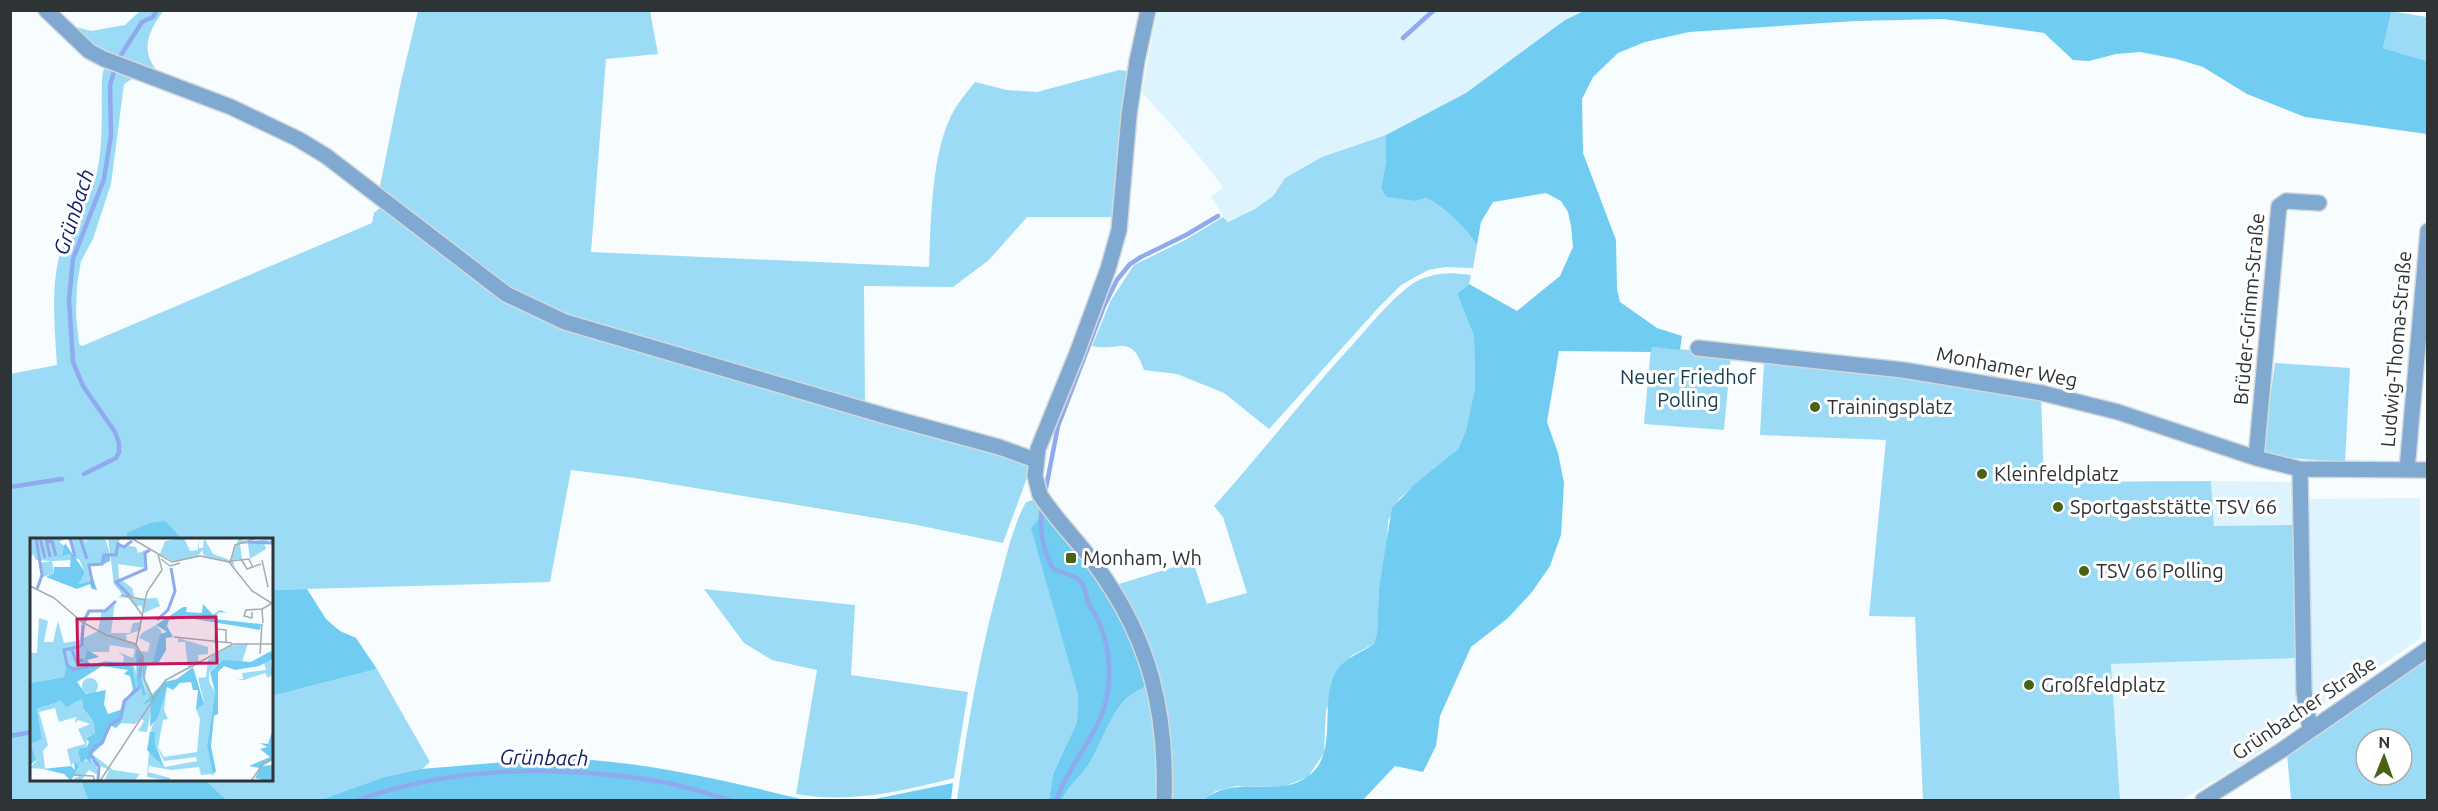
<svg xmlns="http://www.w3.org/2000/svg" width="2438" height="811" font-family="Ubuntu,sans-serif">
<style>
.built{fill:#ddf3fd}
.green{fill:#9cdbf6;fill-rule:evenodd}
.forest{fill:#71ccf1}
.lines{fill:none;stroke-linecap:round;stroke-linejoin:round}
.stream{stroke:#8faaed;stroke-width:4.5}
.street-casing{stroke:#d3d8db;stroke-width:18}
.street{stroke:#7fa9d0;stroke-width:15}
.poi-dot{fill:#4a6312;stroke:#fff;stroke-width:2}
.labels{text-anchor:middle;stroke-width:6;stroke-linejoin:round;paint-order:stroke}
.street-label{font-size:20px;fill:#2e3336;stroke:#fff}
.park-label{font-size:20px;fill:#133d4c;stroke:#fff}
.poi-label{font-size:20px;fill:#2e3336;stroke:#fff;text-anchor:start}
.water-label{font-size:21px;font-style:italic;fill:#10216d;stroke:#fff}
.inset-river{fill:none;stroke:#8faaed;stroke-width:3}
.inset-road{fill:none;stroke:#a7acaf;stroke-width:1.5}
.view{fill:#c2185b;fill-opacity:0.15;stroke:#c2185b;stroke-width:3}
.inset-edge{fill:none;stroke:#2e3336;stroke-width:3}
</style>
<rect width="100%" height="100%" fill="#f7fcff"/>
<!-- built -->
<path class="built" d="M1157 11H1584L1565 20 1466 93 1386 135 1345 149 1285 178 1273 196 1255 209 1227 222 1211 197 1223 187 1199 156 1142 92Z
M2211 481 2292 482 2294 525 2214 526Z
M2420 498 2421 638 2316 709 2311 704 2305 499Z
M2297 658 2298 725 2236 768 2181 800H2120L2111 664Z"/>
<!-- green -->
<path class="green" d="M140 11H163C149 32 139 49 158 72L104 52 72 26 91 31 125 25Z
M418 11H650L658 54 606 59 591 252 929 267C931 222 931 157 951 116 957 104 967 92 975 82L1007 90 1037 92 1119 70 1127 71 1129 73 1115 217H1027L989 260 953 287 864 286 865 403 592 325 549 308 486 275 380 186 401 82Z
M2390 11 2427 17V61L2383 48Z
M106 67 135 77 124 84 111 184 93 239 81 261 77 285 76 315 79 344 82 346 372 223 374 213 382 206 522 308 1022 461 1027 466 1028 475 1003 543 912 524 635 478 571 470 550 582 272 590V540L182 539 166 521 128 533 126 539 32 540V780H81L88 800H11L10 374 57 365C55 332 50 283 61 251 70 224 90 203 96 176 104 145 101 110 102 79L103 71Z
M1386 135V162L1381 190 1416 201 1426 198C1446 208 1464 226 1477 245L1473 268 1446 267 1428 270 1401 285 1379 307 1269 429 1224 393 1177 374 1144 370C1131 332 1120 352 1092 346L1111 300 1134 265 1187 239 1223 217 1228 222 1255 209 1273 196 1285 178 1322 157Z
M1451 273 1471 275 1469 284 1457 294 1474 336 1475 388 1466 430 1458 449 1400 498 1388 521 1387 546 1379 588 1377 633 1374 644 1351 656 1326 710 1324 753 1308 777 1283 787 1237 786 1216 791 1203 800H1169L1170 766 1116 585 1193 561 1207 604 1247 593 1223 517 1214 506C1262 453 1305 396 1354 343 1372 323 1390 300 1412 284 1424 276 1437 274 1451 273Z
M1651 347 1731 353 1724 430 1644 424Z
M1764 362 1900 375 2041 396 2044 482 2211 481 2214 526 2294 525 2297 658 2111 664 2120 800H1923L1915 617 1869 616 1886 440 1760 435Z
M2275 363 2350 368 2345 462 2274 457 2266 451 2264 439Z
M1033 500H1038L1046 511 1032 528 1078 695 1077 722 1053 774 1049 800H957C967 726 980 652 1000 580 1007 554 1013 526 1026 502Z
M704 589 855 605 851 675 968 692 954 778C903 791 849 804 796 794L817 670 772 660 744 643Z
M2427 655V800H2291L2287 753ZM2366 739H2402V775H2366Z
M377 669 430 762 422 769 384 777 320 800H227L205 780H272V696Z
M1147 685 1154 703 1159 800H1062C1068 786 1078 779 1087 767 1101 746 1107 720 1124 701 1130 694 1140 690 1147 685Z"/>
<!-- forest -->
<path class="forest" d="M1584 11H2391L2383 48 2427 61V134L2305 117 2247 94 2203 67 2177 59 2140 52 2116 54 2089 61 2073 60 2044 33 1943 19 1855 21 1689 32 1645 42 1618 53 1593 77 1582 99 1583 153 1616 240 1617 289 1620 302 1657 328 1682 336 1680 350 1652 347 1651 352 1559 351 1547 422 1558 453 1564 483 1561 535 1550 566 1532 592 1508 618 1471 647 1440 716 1436 746 1423 772 1395 766 1363 800H1203C1238 773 1276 799 1307 777 1341 754 1317 702 1337 670 1346 657 1361 653 1374 644L1377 633 1379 588 1392 508 1415 484 1458 449 1466 430 1475 388 1474 336 1457 294 1469 284 1517 311 1560 276 1573 247 1571 226 1568 212 1561 201 1546 193 1493 202 1481 222 1477 245C1464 226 1446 208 1426 198L1416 201 1387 197 1381 189 1386 162V135L1466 93 1565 20Z
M1046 511 1089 564 1125 619 1147 685C1140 690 1130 694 1124 701 1107 720 1101 746 1087 767 1078 779 1068 786 1062 800H1049L1053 774 1077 722 1078 695 1031 528Z
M166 521 182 539H126L127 533 150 523Z
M307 589 326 619 340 631 356 638 377 669 272 696V590Z
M554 758C639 760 723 780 805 800H320L384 777 421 769Z
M81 780H205L227 800H88Z
M953 783 951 800H870Z"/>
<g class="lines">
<!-- stream -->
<path class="stream" d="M1403 38 1434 10
M121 55 142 22 153 17 157 10
M84 474 116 458 119 452V443L115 432 83 386 73 362 69 300 73 259 104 179 111 135 110 85 114 72
M10 487 62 479
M1045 493 1058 426 1104 306 1117 280 1130 264 1141 257 1186 235 1218 216
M1042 507C1039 529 1042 549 1053 569 1065 574 1082 575 1085 590 1087 597 1087 602 1091 608 1113 641 1115 692 1096 727 1083 752 1066 774 1056 800
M10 736 32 732
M358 800C455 766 562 765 663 782 685 786 707 794 729 800"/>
<!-- street casing -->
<g class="street-casing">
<path id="street" d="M46 10 89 51 104 59 231 107 298 139 326 156 506 294 565 322 889 417 999 447 1035 460
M1148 10 1137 61 1129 115 1119 230 1108 269 1077 353 1038 449 1035 476 1040 495C1057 521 1079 542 1097 567 1150 640 1167 711 1164 800
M1698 348 1903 370 2042 393 2118 412 2256 458 2300 469 2428 470
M2256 458 2279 206 2286 201 2319 203
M2300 469 2304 692 2310 729
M2407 470 2428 231
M2203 800 2282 750 2428 649"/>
</g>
<!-- street -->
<use href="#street" class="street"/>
</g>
<!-- markers -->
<g class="poi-dot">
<circle cx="1815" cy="407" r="6"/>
<circle cx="1982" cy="474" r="6"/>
<circle cx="2058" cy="507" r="6"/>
<rect x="1065" y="552" width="12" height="12" rx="3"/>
<circle cx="2084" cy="571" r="6"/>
<circle cx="2029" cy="685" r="6"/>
</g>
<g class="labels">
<!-- street labels -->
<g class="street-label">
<text transform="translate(2249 309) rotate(-85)" y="7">Brüder-Grimm-Straße</text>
<text transform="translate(2396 349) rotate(-85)" y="7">Ludwig-Thoma-Straße</text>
<text transform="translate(2007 367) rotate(11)" y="7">Monhamer Weg</text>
<text transform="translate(2304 708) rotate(-34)" y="7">Grünbacher Straße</text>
</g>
<!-- park labels -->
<g class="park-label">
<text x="1688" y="384">Neuer Friedhof<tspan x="1688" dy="23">Polling</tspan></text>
</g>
<!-- poi labels -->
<g class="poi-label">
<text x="1827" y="414">Trainingsplatz</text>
<text x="1994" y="481">Kleinfeldplatz</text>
<text x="2070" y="514">Sportgaststätte TSV 66</text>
<text x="1083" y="565">Monham, Wh</text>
<text x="2096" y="578">TSV 66 Polling</text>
<text x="2041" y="692">Großfeldplatz</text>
</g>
<!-- water labels -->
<g class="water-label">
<text transform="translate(74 212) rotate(-72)" y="7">Grünbach</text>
<text transform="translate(544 758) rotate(1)" y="7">Grünbach</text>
</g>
</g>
<!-- overview -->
<g transform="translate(30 538)">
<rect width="243" height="243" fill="#f7fcff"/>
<path d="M0 0H37L29 4 36 9 30 18 41 16 43 22 22 23 24 35 13 39 10 25 22 23 6 22 3 16 0 22ZM39 0H53L57 5 56 0H75L80 16H73V25L58 27 60 44 49 46 55 34 49 21H45ZM78 0H91L88 6 106 9 108 15 121 10 115 15 116 30 88 26 89 40 102 50 105 61 127 60 130 68 114 75 111 67 106 69 98 60 87 59 93 57 84 46ZM154 0 160 13 168 12V0L169 10H173L174 0 183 16 200 22 209 0 216 4 243 0 234 5 236 11 220 21 218 6H210L212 21 203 22 205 30 201 25 174 18 172 12 168 18 145 24 130 16 135 3ZM85 63 81 95H100L103 85 111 84V92L96 97 97 104 106 106 108 125 111 113 118 114 120 105 109 100 112 95 126 87 131 93V104L123 123 117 125 115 140 123 158 135 141 158 129 155 104H148V100L178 109V116L168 117 169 126 137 140 121 160 117 161 122 168 117 194 108 193 114 183 111 180 105 186 91 185 97 163 112 149 113 156 116 154 108 126H103L110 145 107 153 102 125H93L94 119 88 114 103 120 105 111 80 107 79 114H62L57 111 53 130 36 127 34 139 0 145V115H7L9 80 18 83 14 104H23L28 83 34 105 50 102 52 83 58 72H74ZM72 71 68 93 52 101 59 73ZM218 105 212 124H190L179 134V144L185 154 177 208 184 235 182 239V236L171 237 169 229 141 232 119 228 118 234 140 240V243L117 239 119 213 135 229 167 223 166 219 134 223 125 205V194L119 197 137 149 134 172 138 181 133 182 128 209 134 219 167 214 170 181 166 171 174 164 168 140 176 139 178 122 183 118 200 108ZM240 120 243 136 238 140 235 135 214 142H207L213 141 212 135 236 132 234 125ZM52 148a8 8 0 1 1 16 0a8 8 0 1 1-16 0ZM52 161 53 170 63 183 65 195 57 199 56 211 48 215 50 222 62 223V216L83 232 110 236 104 243H74L79 232 66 226 68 237 59 232 51 243H41L50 237H44L48 230 44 224 41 228 37 211 55 206 48 191 60 186 48 182 45 186 46 179 29 184 25 170 9 174 18 207 13 213 15 231 0 230 6 223 1 206 12 201 7 171 31 163 41 167Z" fill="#9cdbf6" fill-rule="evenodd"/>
<path d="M35 5 55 34 49 46 61 43 58 27 59 26 73 25V16H80V23L74 26 59 28 67 52 62 51 60 46 47 51 16 39 24 35V29H40L41 16 27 19 32 16ZM173 66 183 77 190 72 197 75 189 74 183 81 231 86 230 92 158 80 139 82 137 88 143 99 136 100V112L129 124 117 128 115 138 114 127 123 123 130 96 137 94 126 87 153 69H157L156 74 172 75ZM106 110 113 119 108 127 116 156 113 158 111 149 97 163 91 185 86 190 80 187 74 205 61 217V225L56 221 51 225 48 215 50 210H56L59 204 56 200 65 195 63 183 53 170 52 161 37 169 31 163 7 171 12 201 1 206 6 222 0 227V145L34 139 36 127 53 130 57 111 69 119 57 122 62 128 102 125 107 153ZM72 128 98 132 94 136 100 138 103 151 90 172 78 176 74 166 76 152 56 156 47 144ZM241 113 243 121 229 128 205 132 194 128 188 134V176L184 178 181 208 186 233 183 236 177 208 185 154 180 134 193 122 221 124ZM163 129 174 166 166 171 168 152H163L161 144 150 145 143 152 137 149 128 179 120 189 121 164 113 166 134 144 147 141ZM243 191V221L232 228 243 227V243H237L225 240 230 230 219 228 240 219 230 211 237 209 230 205 238 206ZM120 194H125V205L134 229 117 212ZM44 223 49 228 41 243 34 236 13 231 41 228 45 232Z" fill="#71ccf1" fill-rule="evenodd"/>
<path class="inset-river" d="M6 0 12 37 7 51M10 0 15 20M16 0 20 19M40 0 45 19M50 0 57 21M17 4 22 3 26 18M218 4 241 5 243 1M63 50 59 27 72 26 74 17H86L88 6 94 9 102 3M100 58 86 44 116 31 115 15 120 12M127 82 138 72 145 53 141 30M54 83 59 73H75L86 63M51 108 34 112 37 127 43 132 75 125 101 126M52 108 53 87M42 112 46 123 54 122M110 140 111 119M68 242 69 229 60 216 65 208 72 205 80 187 91 180 94 163 110 149"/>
<path class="inset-road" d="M101 0 142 24 170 18 199 24 222 53 243 66M131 21 140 28 150 25M211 21 217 31 231 26M232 22 238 49M201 23 219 21 223 30M200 25 205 7 227 0M0 48 24 60 52 84 76 97 106 106M91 57 116 62M100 60 113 78M222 74V80L214 78 216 72 232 71M233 85 232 71 241 66M144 99 202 105M185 105 186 91 196 92V105M230 116 232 86M123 160 114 141 113 119 106 107 117 54 132 32 128 16M43 237 63 238 65 243M70 243 136 142 203 106H243M221 243 232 227 243 221"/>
<path class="view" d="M186 79 187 125 48 127 47 81Z"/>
<rect width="243" height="243" class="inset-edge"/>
</g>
<!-- border -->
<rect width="2438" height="811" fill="none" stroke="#2e3336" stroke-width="24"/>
<!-- north arrow -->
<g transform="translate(2384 757) rotate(1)"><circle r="28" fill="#ffffff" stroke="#abadaf" stroke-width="1.5"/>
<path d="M0-4.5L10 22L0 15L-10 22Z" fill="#4a6312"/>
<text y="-9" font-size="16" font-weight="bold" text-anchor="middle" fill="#2e3336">N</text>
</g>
</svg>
